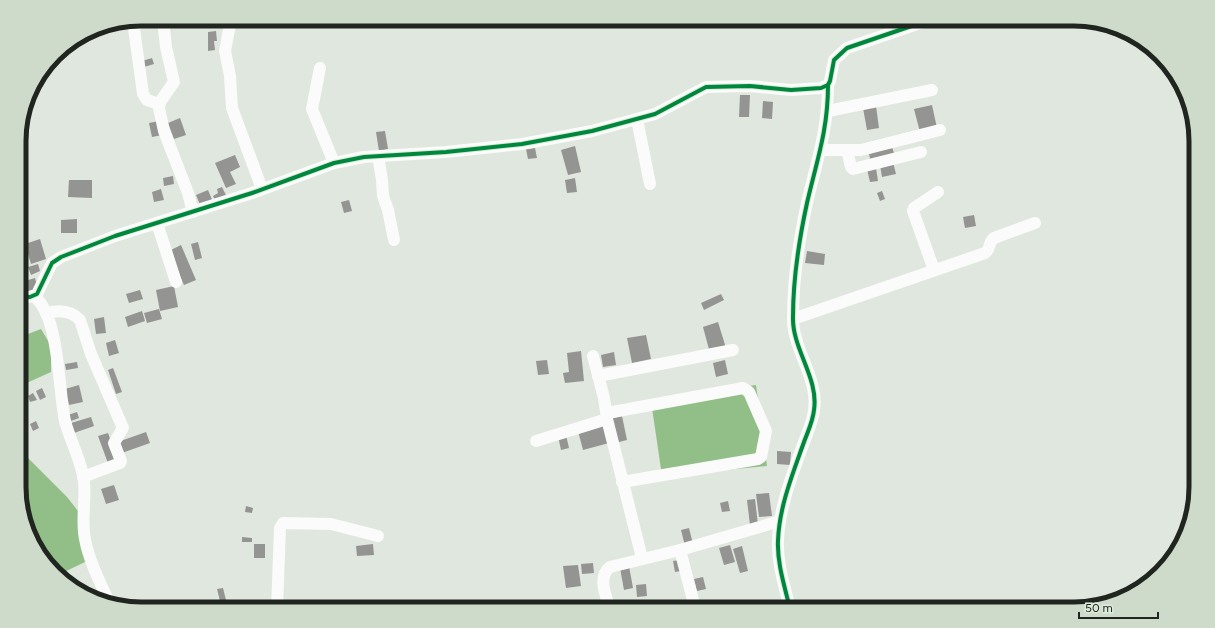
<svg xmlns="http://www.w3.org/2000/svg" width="1215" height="628" font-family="Figtree,sans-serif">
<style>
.water{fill:#92be87}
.building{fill:#949493}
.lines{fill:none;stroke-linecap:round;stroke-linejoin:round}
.minor{stroke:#fafbfa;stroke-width:12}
.cycleway-casing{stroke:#ddebda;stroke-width:6}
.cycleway{stroke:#00873e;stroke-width:4}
.rim{fill:none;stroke:#20251f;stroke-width:5}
</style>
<rect width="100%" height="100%" fill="#e0e7de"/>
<!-- water -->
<g class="water">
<polygon points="41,329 51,346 51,372 20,386 20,337"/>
<polygon points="756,385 767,466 662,476 651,401"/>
<polygon points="20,450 67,497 78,511 87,561 60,574 44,561 20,503"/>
</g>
<!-- building -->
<g class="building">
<polygon points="216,31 217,41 214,41 215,50 208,51 208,32"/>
<polygon points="152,58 154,64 144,67 142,61"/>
<polygon points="740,95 750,95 749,117 739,117"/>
<polygon points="763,101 773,102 772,119 762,118"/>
<polygon points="932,105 937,128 920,132 914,109"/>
<polygon points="876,106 879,128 867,130 863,108"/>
<polygon points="180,118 186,135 174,139 168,123"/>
<polygon points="159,121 162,135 152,137 149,123"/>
<polygon points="385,131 388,149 379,151 376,132"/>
<polygon points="575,146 581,172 568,175 561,150"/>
<polygon points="892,147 895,156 871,163 869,154"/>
<polygon points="535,148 537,158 528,159 526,149"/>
<polygon points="235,155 240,167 230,172 236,184 226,188 215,163"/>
<polygon points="893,162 896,174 882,177 880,165"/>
<polygon points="876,168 878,181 870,182 867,169"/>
<polygon points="173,176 174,184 164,186 163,178"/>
<polygon points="575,178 577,192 567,193 565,180"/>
<polygon points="69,180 92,180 92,198 68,197"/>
<polygon points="222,187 227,197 216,202 213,196 218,193 217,189"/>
<polygon points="161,189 164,200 154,202 152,192"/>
<polygon points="208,190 213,202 201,207 196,195"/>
<polygon points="882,191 885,199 880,201 877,193"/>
<polygon points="349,200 352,211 344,213 341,202"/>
<polygon points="974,215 976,226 965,228 963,217"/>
<polygon points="77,219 77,233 61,233 61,220"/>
<polygon points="40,239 46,259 31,264 25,244"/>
<polygon points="198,242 202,258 195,260 191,244"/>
<polygon points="181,245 196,280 184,285 169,251"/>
<polygon points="807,251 825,254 824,265 805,263"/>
<polygon points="38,264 40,271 31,275 28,267"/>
<polygon points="35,278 38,290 28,293 25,281"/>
<polygon points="174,286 178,307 160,311 156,290"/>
<polygon points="140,290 143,299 129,303 126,294"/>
<polygon points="721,294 724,300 704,310 701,303"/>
<polygon points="159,309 162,319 147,323 144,313"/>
<polygon points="142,311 145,321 128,327 125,317"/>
<polygon points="104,317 106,333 96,334 94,319"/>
<polygon points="718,322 726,348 710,353 703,327"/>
<polygon points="646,335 651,359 632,363 627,338"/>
<polygon points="115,340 119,353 109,356 106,343"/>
<polygon points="581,351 584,381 565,383 563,373 569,372 567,353"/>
<polygon points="614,352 616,365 603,367 601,355"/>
<polygon points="547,360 549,374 538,375 536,361"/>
<polygon points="725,360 728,374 716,377 713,363"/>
<polygon points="77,362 78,368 66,370 65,364"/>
<polygon points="113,368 122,392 116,394 108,370"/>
<polygon points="79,385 83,402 69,405 65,389"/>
<polygon points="42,388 46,397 40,400 36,391"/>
<polygon points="33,393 37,400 30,402 28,396"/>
<polygon points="77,412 79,418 71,421 68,415"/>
<polygon points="622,416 627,440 615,443 610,419"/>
<polygon points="91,417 94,426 74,433 71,423"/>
<polygon points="36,421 39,428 33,431 30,424"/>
<polygon points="604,424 609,443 583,450 578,431"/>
<polygon points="146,432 150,443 119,454 115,443"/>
<polygon points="108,433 119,463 109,466 98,436"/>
<polygon points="566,435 569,448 561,450 558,436"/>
<polygon points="777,451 791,452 790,465 777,464"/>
<polygon points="114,485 119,500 106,504 101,489"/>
<polygon points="769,493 772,516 759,517 756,494"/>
<polygon points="755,499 758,525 750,525 747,500"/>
<polygon points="728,501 730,511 722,512 720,503"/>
<polygon points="246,506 253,508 252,513 245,512"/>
<polygon points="689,528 693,544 685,546 681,530"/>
<polygon points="242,537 252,538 252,542 242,542"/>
<rect x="254" y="544" width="11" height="14"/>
<polygon points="373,544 374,555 357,556 356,546"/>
<polygon points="730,545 735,562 724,565 719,548"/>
<polygon points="742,546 748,571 740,573 733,549"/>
<polygon points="679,560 681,571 675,572 673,561"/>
<polygon points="593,563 594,573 582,574 581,564"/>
<polygon points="578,565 581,586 566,588 563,566"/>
<polygon points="629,566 633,588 624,590 620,568"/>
<polygon points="703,577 706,589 697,591 694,579"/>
<polygon points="646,584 647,596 637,597 636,585"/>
<polygon points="223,588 226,600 220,601 217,589"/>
<polygon points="604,603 606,609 589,609"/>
<polygon points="402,606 403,609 393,609 393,608"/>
</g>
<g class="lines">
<!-- minor -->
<g class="minor">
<polyline points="163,19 166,47 174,82 160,102 159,108 164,131 188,193 193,212"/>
<polyline points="231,19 225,51 230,76 232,108 262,189"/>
<polyline points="133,21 143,94 147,100 159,104"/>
<polyline points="320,68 312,109 334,163"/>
<polyline points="828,111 932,90"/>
<polyline points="637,119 650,184"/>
<polyline points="821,150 861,150 940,130"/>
<polyline points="847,150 851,167 853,169 921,152"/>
<polyline points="378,156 382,180 383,196 388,210 394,240"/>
<polyline points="157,223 176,282"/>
<polyline points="934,270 913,211 914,208 938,192"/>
<path d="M34 296C60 317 58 389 65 421 70 441 82 461 84 482 86 501 81 520 85 539 89 561 100 582 109 602"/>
<polyline points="20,297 30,297 37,294 52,263 61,257 115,236 252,193 334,163 364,157 446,152 522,144 592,131 655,114 706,87 750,86 791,90 821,88 828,85 830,81 834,60 847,48 932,19"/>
<path d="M46 313C58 310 71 310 80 320L91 354 123 428 114 443 121 461 120 463 83 477"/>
<path d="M793 319 985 253C991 249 988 242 994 238L1035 223"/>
<polyline points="593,356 604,398 607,419 642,558"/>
<polyline points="598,376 733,350"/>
<polyline points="607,413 743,388 749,392 766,431 761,457 758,459 622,482"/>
<polyline points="536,441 607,419"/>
<polyline points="680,550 693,600"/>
<polyline points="277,609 280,528 283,523 331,524 378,536"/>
<path d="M610 609C606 596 597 577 610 567L680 550 780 521"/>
<path d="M790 609C785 587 777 564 778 541 779 507 793 473 804 442 808 431 813 421 814 410 819 378 792 349 793 317 793 279 799 240 807 203 817 160 828 130 828 85"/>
</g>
<defs>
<g id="cycleway">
<polyline points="20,297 30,297 37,294 52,263 61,257 115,236 252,193 334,163 364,157 446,152 522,144 592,131 655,114 706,87 750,86 791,90 821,88 828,85 830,81 834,60 847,48 932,19"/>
<path d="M790 609C785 587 777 564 778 541 779 507 793 473 804 442 808 431 813 421 814 410 819 378 792 349 793 317 793 279 799 240 807 203 817 160 828 130 828 85"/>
</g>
</defs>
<!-- cycleway casing -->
<use href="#cycleway" class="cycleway-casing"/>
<!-- cycleway -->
<use href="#cycleway" class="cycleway"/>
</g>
<!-- crop -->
<path d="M0 0H1215V628H0ZM141 26H1074A115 115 0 0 1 1189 141V487A115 115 0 0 1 1074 602H141A115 115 0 0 1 26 487V141A115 115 0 0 1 141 26Z" fill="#cedbcb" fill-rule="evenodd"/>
<path class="rim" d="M141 26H1074A115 115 0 0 1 1189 141V487A115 115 0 0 1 1074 602H141A115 115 0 0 1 26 487V141A115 115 0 0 1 141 26Z"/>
<!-- scale -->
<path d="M1079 612v6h79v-6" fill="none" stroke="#20251f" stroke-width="2"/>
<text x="1085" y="612" font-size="12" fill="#20251f" stroke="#ddebda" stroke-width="3" paint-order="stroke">50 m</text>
</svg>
